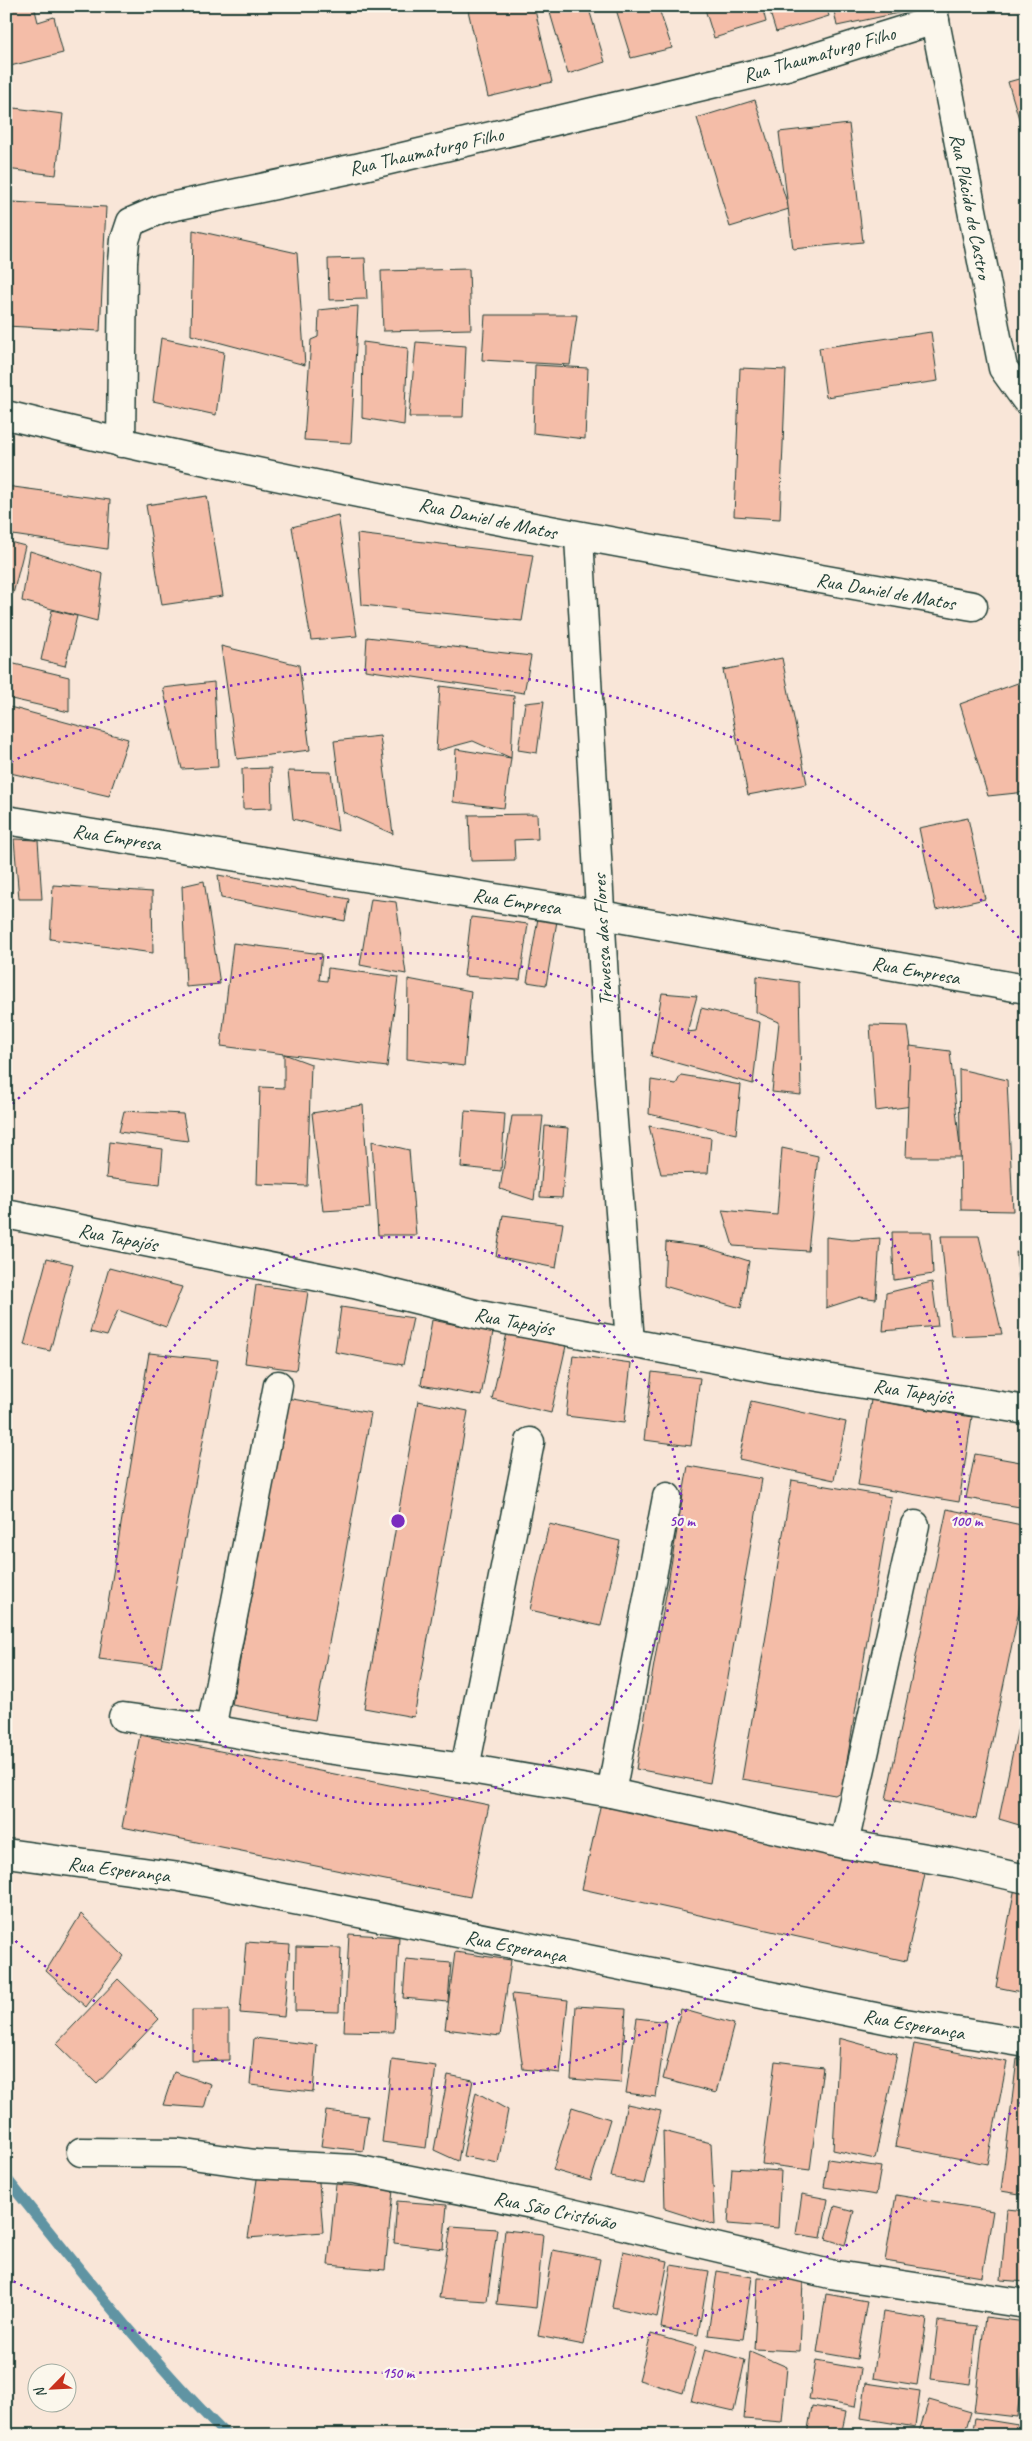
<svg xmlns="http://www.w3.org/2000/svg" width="1032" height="2441" font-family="Caveat,sans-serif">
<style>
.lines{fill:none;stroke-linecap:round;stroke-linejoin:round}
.stream{stroke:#6094a3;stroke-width:11}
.building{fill:#f4bda8;stroke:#1f3d34}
.minor-casing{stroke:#1f3d34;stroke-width:31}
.minor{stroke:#fbf7ec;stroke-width:28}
.ring{fill:none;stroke:#7b2cbf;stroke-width:2.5;stroke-dasharray:2.5 5}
.labels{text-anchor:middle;stroke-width:4.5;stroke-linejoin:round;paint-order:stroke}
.street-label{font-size:20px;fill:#1f3d34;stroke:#fbf7ec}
.centre{fill:#7b2cbf;stroke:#fbf7ec;stroke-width:2.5}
.ring-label{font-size:15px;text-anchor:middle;font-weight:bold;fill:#7b2cbf;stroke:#fbf7ec;stroke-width:4.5;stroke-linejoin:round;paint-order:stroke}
</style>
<rect width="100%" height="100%" fill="#f9e6d8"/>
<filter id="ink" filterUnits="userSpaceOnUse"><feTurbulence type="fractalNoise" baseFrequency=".02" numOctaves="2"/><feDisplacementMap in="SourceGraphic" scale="10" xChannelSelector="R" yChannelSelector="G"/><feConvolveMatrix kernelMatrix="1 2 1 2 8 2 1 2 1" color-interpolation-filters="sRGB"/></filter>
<g filter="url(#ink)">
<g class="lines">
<!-- stream -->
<path class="stream" d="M6 2178C77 2266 146 2355 226 2435"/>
</g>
<!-- building -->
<g class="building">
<polygon points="6,6 34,6 38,22 54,17 63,53 6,67"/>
<polygon points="467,6 534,6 552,82 488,97"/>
<polygon points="548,6 588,6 605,62 568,74"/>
<polygon points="615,6 658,6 672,48 631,58"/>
<polygon points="704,6 762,6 766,22 714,38"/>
<polygon points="768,6 826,6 829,16 776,32"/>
<polygon points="833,6 902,6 903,12 837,26"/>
<polygon points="1026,77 1026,132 1023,132 1008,82"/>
<polygon points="755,100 789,209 730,227 697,118"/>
<polygon points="6,107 63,114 56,175 6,169"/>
<polygon points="849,124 863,242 793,249 779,132"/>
<polygon points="12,202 106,207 100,331 6,326"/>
<polygon points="193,230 297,253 305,365 191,335"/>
<polygon points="365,258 367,299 329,300 328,259"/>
<polygon points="469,269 471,329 383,331 381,271"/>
<polygon points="358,306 351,443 304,440 311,340 318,337 319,310"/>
<polygon points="485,315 577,315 570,365 482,360"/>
<polygon points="931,332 938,381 826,397 819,348"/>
<polygon points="161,338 224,352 216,415 153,401"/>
<polygon points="363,342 408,348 404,425 362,418"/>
<polygon points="416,342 466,346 463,417 409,417"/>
<polygon points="535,365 588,368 585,439 533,433"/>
<polygon points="740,368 786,370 780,519 734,516"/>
<polygon points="6,486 110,500 107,549 6,534"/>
<polygon points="207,496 223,596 162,605 146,505"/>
<polygon points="338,515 357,636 311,640 292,527"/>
<polygon points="357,534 533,555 522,621 362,605"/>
<polygon points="6,541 25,546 13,594 6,593"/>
<polygon points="30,551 103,574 97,621 22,601"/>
<polygon points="52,610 77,616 65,666 41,660"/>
<polygon points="367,637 531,656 524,693 365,670"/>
<polygon points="221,646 299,665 310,750 237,759"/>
<polygon points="782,658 807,784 748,795 723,670"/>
<polygon points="6,662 69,677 69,712 7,698"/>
<polygon points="1026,680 1026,792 988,796 960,704"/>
<polygon points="214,682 218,767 182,769 163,688"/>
<polygon points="440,686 514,696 511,758 473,741 436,751"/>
<polygon points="544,701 537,753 518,750 525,703"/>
<polygon points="6,706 128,739 109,796 6,772"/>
<polygon points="380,736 393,834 343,812 334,741"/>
<polygon points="456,749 511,758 504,808 453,802"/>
<polygon points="271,768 272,808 243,809 242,769"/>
<polygon points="288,771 331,772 338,831 293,819"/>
<polygon points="537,814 538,839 514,840 515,860 471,861 469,815"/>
<polygon points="968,818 985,899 936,910 919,828"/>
<polygon points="14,839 38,840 42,899 19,899"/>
<polygon points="218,875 349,899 345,921 221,898"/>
<polygon points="204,881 220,984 186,987 182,886"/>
<polygon points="53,885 152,892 153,953 50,939"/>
<polygon points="371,899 396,902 406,974 360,965"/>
<polygon points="471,917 528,924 520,980 464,976"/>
<polygon points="538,918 557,921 546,985 527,982"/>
<polygon points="233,943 322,954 319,980 327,981 328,968 398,977 387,1067 221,1046"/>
<polygon points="757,976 799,982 801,1095 772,1092 779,1022 756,1012"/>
<polygon points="408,979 471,991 464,1066 407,1059"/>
<polygon points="662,993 697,996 687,1032 696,1031 701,1008 760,1022 753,1084 651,1056"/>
<polygon points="870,1025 908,1026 919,1105 876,1111"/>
<polygon points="910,1046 950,1051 961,1157 906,1157"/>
<polygon points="284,1054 311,1064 307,1186 257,1184 260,1087 284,1088"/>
<polygon points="959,1069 1007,1080 1013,1211 961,1210"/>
<polygon points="681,1075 741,1085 736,1134 649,1114 651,1080 676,1084"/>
<polygon points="363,1105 370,1208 323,1211 312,1113"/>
<polygon points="124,1111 183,1114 188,1141 119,1132"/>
<polygon points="465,1111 505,1114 501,1171 461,1167"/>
<polygon points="512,1116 543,1116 534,1200 500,1189"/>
<polygon points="545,1126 568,1128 562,1198 540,1197"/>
<polygon points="649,1126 711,1138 708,1173 661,1174"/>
<polygon points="372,1141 409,1150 416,1235 378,1235"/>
<polygon points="109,1142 163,1149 160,1185 106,1178"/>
<polygon points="782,1148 818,1156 808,1251 733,1246 722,1210 777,1215"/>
<polygon points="503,1215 563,1223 556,1268 496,1256"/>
<polygon points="892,1232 931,1232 933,1274 894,1280"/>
<polygon points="941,1236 979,1236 1002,1334 951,1336"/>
<polygon points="826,1237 852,1240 880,1238 876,1299 860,1297 826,1308"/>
<polygon points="666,1242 705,1247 749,1261 741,1308 664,1286"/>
<polygon points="1016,1252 1026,1253 1026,1361"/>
<polygon points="47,1258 73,1264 50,1351 24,1345"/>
<polygon points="109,1268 182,1287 166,1327 118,1310 107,1336 90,1332"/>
<polygon points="932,1282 938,1326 883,1331 886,1293"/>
<polygon points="256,1285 308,1292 296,1370 245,1363"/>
<polygon points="341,1307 413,1318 403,1365 335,1352"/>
<polygon points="432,1320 493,1332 481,1396 421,1385"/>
<polygon points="507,1333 566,1346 551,1413 492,1399"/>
<polygon points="149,1353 218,1360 161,1667 99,1659"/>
<polygon points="573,1355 631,1363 624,1423 566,1416"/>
<polygon points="652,1372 700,1378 691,1446 644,1440"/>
<polygon points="287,1398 371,1413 315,1720 232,1705"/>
<polygon points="871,1400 972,1417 959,1502 858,1485"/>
<polygon points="418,1401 468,1411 414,1717 364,1708"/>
<polygon points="751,1401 846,1422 834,1480 739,1459"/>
<polygon points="975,1454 1026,1463 1026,1508 966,1498"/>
<polygon points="688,1466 762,1479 710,1783 636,1769"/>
<polygon points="792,1480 891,1497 842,1791 835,1795 742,1779"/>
<polygon points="947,1509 1026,1526 1026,1576 976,1819 886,1799"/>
<polygon points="549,1524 620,1541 601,1626 530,1610"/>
<polygon points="1026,1688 1026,1827 999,1819"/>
<polygon points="140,1735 489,1805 470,1897 122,1827"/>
<polygon points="602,1798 926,1869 906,1961 582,1889"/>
<polygon points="1016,1882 1026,1883 1026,1993 996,1987"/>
<polygon points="81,1914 124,1956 86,2007 46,1971"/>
<polygon points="349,1934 399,1937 394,2032 344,2031"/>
<polygon points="246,1942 290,1945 284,2017 240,2013"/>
<polygon points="296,1947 341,1948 339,2012 295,2011"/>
<polygon points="455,1952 511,1960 500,2036 445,2029"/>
<polygon points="406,1959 451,1963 448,2002 403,1998"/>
<polygon points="118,1979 159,2019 97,2084 56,2044"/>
<polygon points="512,1994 568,2000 560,2073 523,2069"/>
<polygon points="576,2006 626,2009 621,2083 571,2079"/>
<polygon points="681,2009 734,2024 716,2093 663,2079"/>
<polygon points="192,2010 229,2010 229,2060 192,2061"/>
<polygon points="637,2018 667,2022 656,2097 626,2093"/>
<polygon points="254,2038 317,2045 313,2092 250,2085"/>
<polygon points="839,2038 897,2054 875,2159 833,2150"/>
<polygon points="914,2044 1007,2062 987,2164 895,2146"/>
<polygon points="1017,2059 1026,2060 1026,2195 1001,2191"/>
<polygon points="392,2060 436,2066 426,2148 382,2142"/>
<polygon points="775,2061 823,2067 810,2170 762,2164"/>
<polygon points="174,2072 211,2084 204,2108 163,2105"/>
<polygon points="448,2075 473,2080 458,2161 434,2150"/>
<polygon points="476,2092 508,2110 498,2163 463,2156"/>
<polygon points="627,2104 661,2111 644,2184 611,2177"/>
<polygon points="572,2107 610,2119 591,2181 553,2170"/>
<polygon points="326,2111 368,2116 363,2151 321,2146"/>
<polygon points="663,2131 711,2143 715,2225 665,2209"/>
<polygon points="828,2159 881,2167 876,2195 824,2187"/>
<polygon points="732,2168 781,2171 778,2228 728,2224"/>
<polygon points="258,2173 319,2182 323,2232 248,2238"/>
<polygon points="336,2184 393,2190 385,2270 328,2265"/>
<polygon points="802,2194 828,2199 821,2238 796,2234"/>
<polygon points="896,2195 993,2211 982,2277 885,2261"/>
<polygon points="397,2201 447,2205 443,2249 394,2243"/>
<polygon points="835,2206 854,2211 845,2245 826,2239"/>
<polygon points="1007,2209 1026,2211 1026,2282 1001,2280"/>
<polygon points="451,2226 497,2229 487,2301 439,2298"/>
<polygon points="505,2230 543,2234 536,2308 497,2304"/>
<polygon points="553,2250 600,2259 584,2345 538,2336"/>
<polygon points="623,2251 668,2261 657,2317 612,2307"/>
<polygon points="671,2265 709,2271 698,2335 661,2328"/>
<polygon points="717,2271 752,2277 743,2339 708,2335"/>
<polygon points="758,2278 803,2280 800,2351 754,2349"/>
<polygon points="826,2294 867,2301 857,2359 817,2352"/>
<polygon points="883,2312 927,2319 917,2385 873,2378"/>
<polygon points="985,2317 1026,2322 1026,2344 1017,2417 974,2412"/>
<polygon points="938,2321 977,2326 970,2384 931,2379"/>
<polygon points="651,2334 696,2347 683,2393 639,2380"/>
<polygon points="705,2349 745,2360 734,2411 691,2401"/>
<polygon points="750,2351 787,2367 782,2422 744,2419"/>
<polygon points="816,2361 861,2369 855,2407 809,2399"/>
<polygon points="866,2383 920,2391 915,2427 861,2418"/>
<polygon points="929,2400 971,2412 964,2435 918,2435"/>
<polygon points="812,2406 846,2412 841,2435 807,2435"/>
<polygon points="975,2418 1018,2425 1016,2435 972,2435"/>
</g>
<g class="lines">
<defs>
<g id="minor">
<polyline points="932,6 1003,368 1026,400"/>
<path d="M6 415C325 493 650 549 973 606"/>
<polyline points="121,443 123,262 125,240 131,222 161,209 356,168 787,66 935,20"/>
<polyline points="579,537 609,1069 630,1342"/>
<polyline points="6,820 601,915 1026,989"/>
<polyline points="6,1214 354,1284 480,1315 775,1370 1026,1410"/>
<polyline points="123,1717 211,1729 326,1749 465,1768 611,1793 844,1844 956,1863 1026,1879"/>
<polyline points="211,1729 278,1385"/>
<polyline points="465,1768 530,1442"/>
<polyline points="611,1793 667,1497"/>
<polyline points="844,1844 915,1525"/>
<polyline points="6,1853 180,1877 905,2023 1026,2043"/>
<polyline points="81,2152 179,2153 255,2164 355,2169 537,2205 830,2274 1026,2304"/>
</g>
</defs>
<!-- minor casing -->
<use href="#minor" class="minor-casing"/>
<!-- minor -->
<use href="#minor" class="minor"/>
</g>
</g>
<!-- distance rings -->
<g class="ring">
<circle cx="398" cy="1521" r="284"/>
<path d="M7 1109A568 568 0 1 1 7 1933"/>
<path d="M1021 2102A852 852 0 0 1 11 2280M11 762A852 852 0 0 1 1021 940"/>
</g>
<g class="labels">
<!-- street labels -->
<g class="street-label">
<text transform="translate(819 54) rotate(-16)" y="7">Rua Thaumaturgo Filho</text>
<text transform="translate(426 151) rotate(-13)" y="7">Rua Thaumaturgo Filho</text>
<text transform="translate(971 206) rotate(79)" y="7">Rua Plácido de Castro</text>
<text transform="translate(488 518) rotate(12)" y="7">Rua Daniel de Matos</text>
<text transform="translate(886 591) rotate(10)" y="7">Rua Daniel de Matos</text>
<text transform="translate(117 837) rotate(9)" y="7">Rua Empresa</text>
<text transform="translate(517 901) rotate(9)" y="7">Rua Empresa</text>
<text transform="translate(602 940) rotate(-93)" y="7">Travessa das Flores</text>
<text transform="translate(916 970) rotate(10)" y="7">Rua Empresa</text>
<text transform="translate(118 1237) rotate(11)" y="7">Rua Tapajós</text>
<text transform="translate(514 1321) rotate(11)" y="7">Rua Tapajós</text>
<text transform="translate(913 1391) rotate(9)" y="7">Rua Tapajós</text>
<text transform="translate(119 1869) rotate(7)" y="7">Rua Esperança</text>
<text transform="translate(516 1946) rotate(11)" y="7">Rua Esperança</text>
<text transform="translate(914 2024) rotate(10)" y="7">Rua Esperança</text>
<text transform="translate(555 2210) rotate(12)" y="7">Rua São Cristóvão</text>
</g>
</g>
<circle cx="398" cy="1521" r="8" class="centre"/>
<g class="ring-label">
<text x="682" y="1526">50 m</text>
<text x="966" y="1526">100 m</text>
<text x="398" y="2378">150 m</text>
</g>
<!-- margin -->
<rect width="1032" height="2441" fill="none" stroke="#fbf7ec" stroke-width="25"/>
<rect x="12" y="12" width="1007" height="2416" fill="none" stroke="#1f3d34" stroke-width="2" filter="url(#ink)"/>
<!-- north arrow -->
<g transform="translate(52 2388) rotate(246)"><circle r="24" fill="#fbf7ec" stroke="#a3ada2"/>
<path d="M0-4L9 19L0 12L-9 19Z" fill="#c8321e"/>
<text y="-8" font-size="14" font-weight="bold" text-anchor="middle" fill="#1f3d34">N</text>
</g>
</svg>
